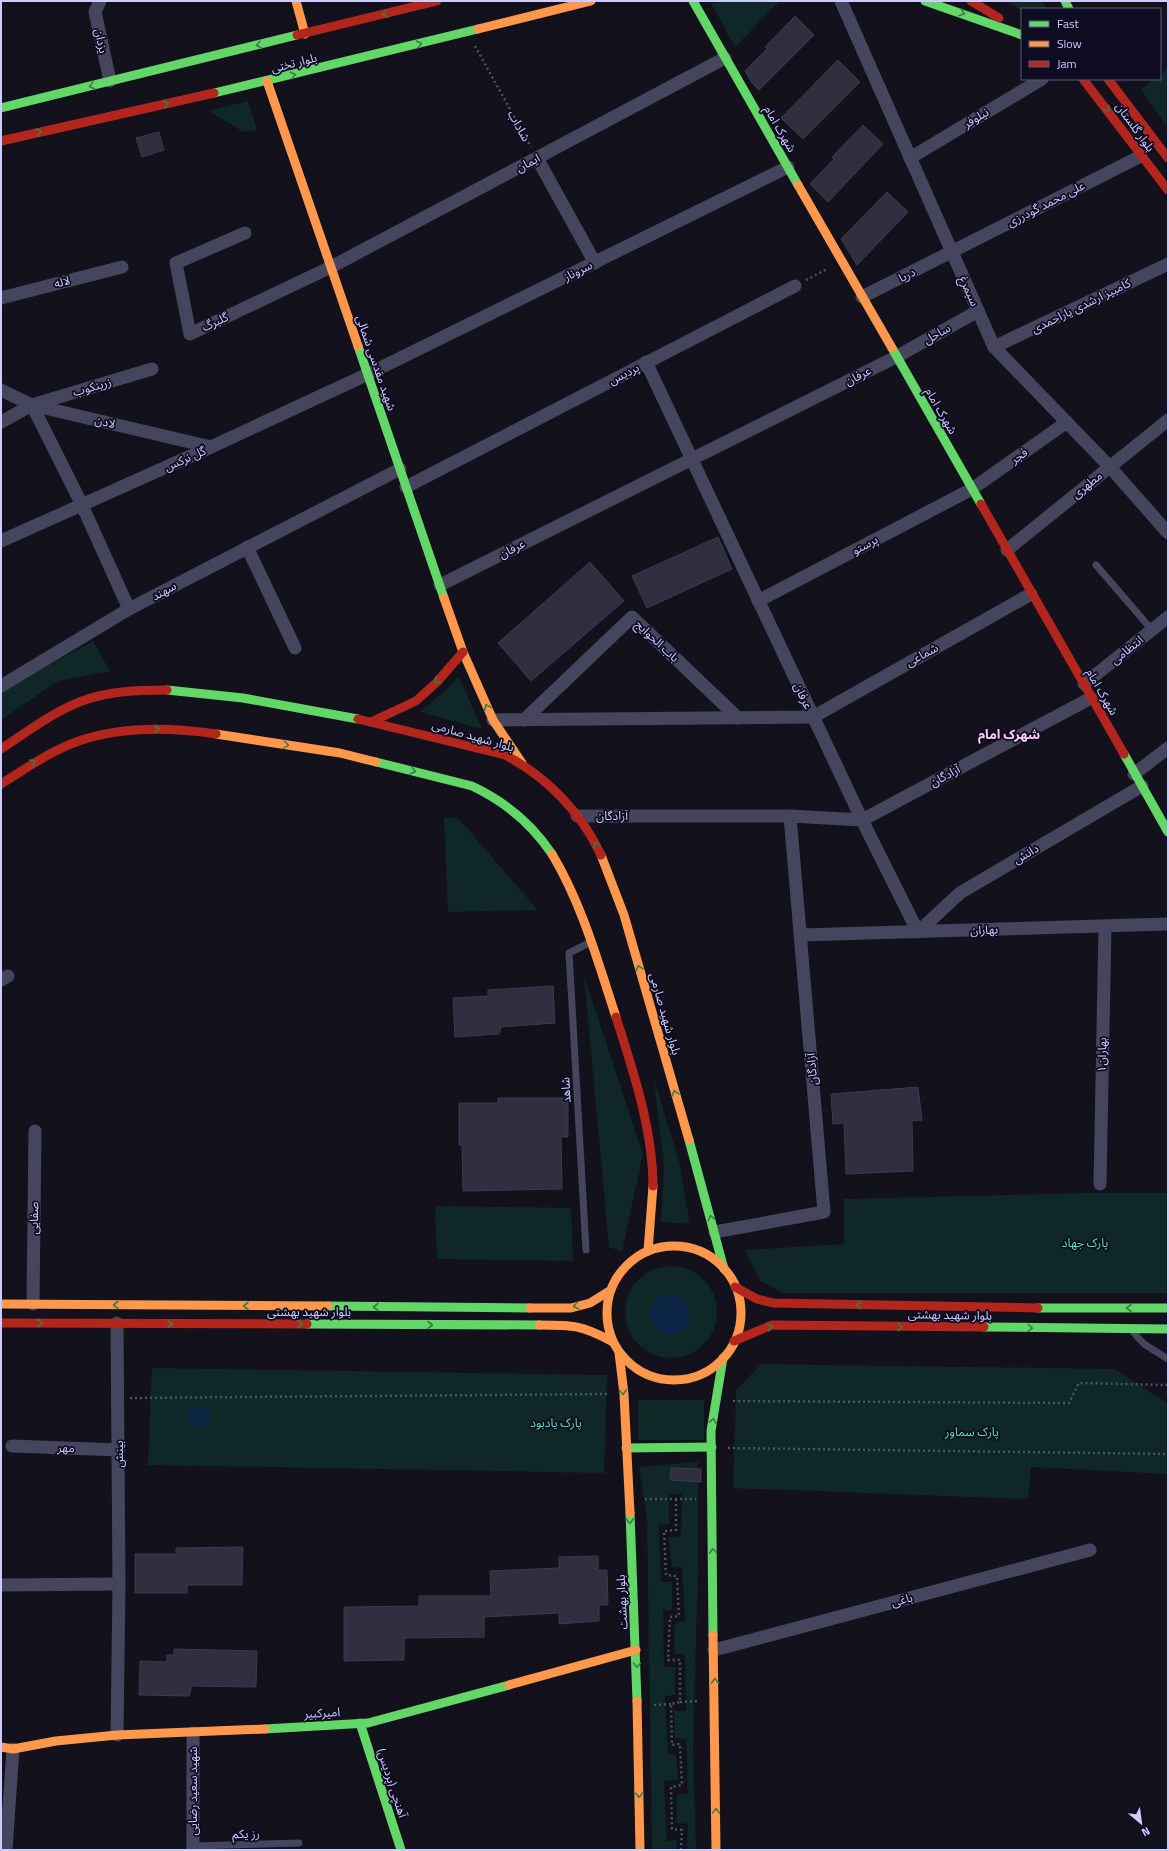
<svg xmlns="http://www.w3.org/2000/svg" width="1169" height="1851" font-family="'Titillium Web','Noto Sans Arabic',sans-serif">
<style>
.green{fill:#0f2726}
.water{fill:#0b2443}
.building{fill:#302e3f;stroke:#3c3a51}
.lines{fill:none;stroke-linecap:round;stroke-linejoin:round}
.path{stroke:#465863;stroke-width:2.5;stroke-dasharray:2 3;stroke-linecap:butt}
.lane{stroke:#45465d;stroke-width:7}
.street{stroke:#45465d;stroke-width:13}
.fast{stroke:#63d668;stroke-width:9}
.slow{stroke:#ff974d;stroke-width:9}
.jam{stroke:#b3261e;stroke-width:9}
.oneway{stroke:#3d7b48}
.labels{text-anchor:middle;stroke-width:3.5;stroke-linejoin:round;paint-order:stroke}
.street-label{font-size:12px;fill:#cdccff;stroke:#0e0c21}
.park-label{font-size:12px;fill:#52e5b4;stroke:#0e0c21}
.neighbourhood-label{font-size:13px;font-weight:bold;fill:#ffcef1;stroke:#0e0c21}
</style>
<rect width="100%" height="100%" fill="#12111c"/>
<!-- green -->
<g class="green">
<polygon points="731,1 780,1 735,47 711,3"/>
<polygon points="1007,1 1042,1 1047,9 1022,9 1022,11"/>
<polygon points="1168,68 1168,128 1141,90 1154,79 1160,79 1160,75"/>
<polygon points="248,101 257,130 243,132 209,111"/>
<polygon points="93,641 110,671 58,681 1,720 1,691"/>
<polygon points="459,676 482,729 420,712 448,688"/>
<polygon points="444,817 459,819 538,910 448,912"/>
<polygon points="584,976 643,1154 622,1252 609,1247"/>
<polygon points="653,1075 679,1162 690,1224 661,1222 664,1166"/>
<polygon points="1084,1193 1168,1193 1168,1293 783,1293 760,1281 745,1250 844,1244 844,1199"/>
<polygon points="435,1206 571,1208 573,1261 437,1259"/>
<circle cx="671" cy="1312" r="46"/>
<polygon points="761,1364 1114,1369 1168,1403 1168,1474 1031,1467 1028,1499 733,1488 736,1390"/>
<polygon points="152,1368 607,1375 604,1473 148,1465"/>
<rect x="638" y="1400" width="66" height="40"/>
<polygon points="698,1462 698,1569 693,1749 696,1850 687,1850 688,1824 677,1823 676,1795 688,1793 686,1739 675,1738 674,1711 686,1711 685,1654 674,1654 675,1623 685,1621 682,1567 672,1568 668,1537 681,1536 682,1494 669,1495 669,1524 659,1525 661,1582 672,1582 672,1610 663,1610 664,1667 675,1667 675,1695 665,1696 668,1754 676,1754 678,1780 664,1781 667,1841 677,1840 676,1850 652,1850 647,1519 639,1467"/>
</g>
<!-- water -->
<g class="water">
<circle cx="670" cy="1314" r="20"/>
<polygon points="209,1408 210,1426 190,1428 189,1409"/>
</g>
<!-- building -->
<g class="building">
<polygon points="795,16 814,35 759,90 752,83 745,71 767,49 765,47"/>
<polygon points="838,60 860,82 803,139 781,118"/>
<polygon points="863,125 883,144 828,202 810,184 834,159 832,157"/>
<polygon points="159,132 164,150 142,157 136,138"/>
<polygon points="887,192 908,212 857,265 841,239"/>
<polygon points="718,537 732,569 647,608 632,576"/>
<polygon points="590,562 624,601 531,681 498,643"/>
<polygon points="553,986 555,1023 501,1027 499,1034 455,1037 453,998 488,996 488,990"/>
<polygon points="918,1087 922,1120 912,1121 913,1171 846,1174 844,1123 833,1124 831,1094"/>
<polygon points="498,1098 568,1098 568,1137 561,1137 562,1189 463,1191 462,1145 459,1145 459,1103 498,1103"/>
<polygon points="671,1468 701,1469 701,1482 670,1480"/>
<polygon points="243,1547 242,1585 187,1585 187,1593 135,1593 135,1554 176,1554 176,1548"/>
<polygon points="598,1556 598,1570 607,1570 608,1605 599,1605 599,1621 559,1624 559,1613 484,1617 484,1637 404,1638 404,1660 344,1661 344,1607 419,1606 419,1596 491,1596 490,1571 559,1568 559,1557"/>
<polygon points="174,1649 257,1651 256,1687 192,1686 189,1696 139,1695 140,1661 167,1662 167,1655 174,1655"/>
</g>
<g class="lines">
<!-- path -->
<g class="path">
<polyline points="475,46 531,147"/>
<polyline points="806,280 827,269"/>
<polyline points="130,1398 607,1394"/>
<polyline points="733,1401 1069,1403 1079,1383 1168,1385"/>
<polyline points="728,1448 1168,1454"/>
<polyline points="645,1499 696,1499"/>
<polyline points="676,1499 676,1530 664,1531 666,1575 677,1576 679,1616 670,1617 668,1660 680,1660 680,1702 671,1704 672,1745 680,1744 682,1785 671,1787 672,1829 682,1830 681,1850"/>
<polyline points="680,1702 698,1701"/>
<polyline points="654,1705 671,1704"/>
</g>
<!-- lane -->
<g class="lane">
<polyline points="1096,565 1152,630"/>
<polyline points="586,1250 569,953 591,942"/>
<polyline points="1134,1333 1144,1344 1168,1359"/>
<polyline points="193,1846 299,1843"/>
</g>
<!-- street -->
<g class="street">
<polyline points="100,1 95,12 110,81"/>
<polyline points="841,1 994,347 1110,467 1168,533"/>
<polyline points="537,158 595,263"/>
<polyline points="910,158 1042,79"/>
<polyline points="245,233 176,263 190,334 331,267 725,58"/>
<polyline points="862,297 1141,156"/>
<polyline points="1,298 122,267"/>
<polyline points="994,347 1168,264"/>
<polyline points="646,362 862,820 918,932 960,893 1142,786"/>
<polyline points="1,390 32,405 211,447"/>
<polyline points="32,405 82,505 129,609 400,469"/>
<polyline points="1,422 32,405 152,369"/>
<polyline points="406,487 795,286"/>
<polyline points="1,541 211,447 368,374 788,167"/>
<polyline points="247,547 295,648"/>
<polyline points="1007,550 1168,420"/>
<polyline points="440,585 896,357 978,311"/>
<polyline points="758,601 972,489 1067,422"/>
<polyline points="1084,684 1168,617"/>
<polyline points="1,686 129,609"/>
<polyline points="493,720 813,717 1031,594"/>
<polyline points="524,720 632,617 738,718"/>
<polyline points="1134,774 1168,748"/>
<polyline points="577,816 790,816 862,820 1091,698"/>
<polyline points="801,935 1168,924"/>
<polyline points="1,980 8,976"/>
<polyline points="1100,1184 1105,926"/>
<polyline points="715,1232 824,1212 790,816"/>
<polyline points="33,1304 35,1131"/>
<polyline points="12,1446 119,1450"/>
<polyline points="1,1585 119,1584"/>
<polyline points="714,1650 1090,1550"/>
<polyline points="193,1733 193,1850"/>
<polyline points="117,1735 119,1584 117,1323"/>
<polyline points="6,1850 13,1749"/>
</g>
<!-- fast -->
<g class="fast">
<polyline points="693,1 798,185"/>
<polyline points="925,1 1022,35"/>
<polyline points="1065,1 1069,9"/>
<polyline points="214,93 478,29"/>
<polyline points="1,108 297,35"/>
<polyline points="358,346 444,598"/>
<polyline points="892,348 981,504"/>
<polyline points="167,690 243,698 358,719"/>
<polyline points="1124,754 1168,832"/>
<path d="M376 762 472 786C506 802 531 823 552 854"/>
<polyline points="689,1140 724,1269"/>
<polyline points="328,1306 530,1308"/>
<polyline points="1038,1308 1168,1308"/>
<polyline points="307,1324 539,1325"/>
<polyline points="984,1327 1168,1329"/>
<polyline points="626,1448 712,1447"/>
<polyline points="630,1513 637,1701"/>
<polyline points="713,1635 711,1431 723,1358"/>
<polyline points="360,1723 401,1850"/>
<polyline points="265,1729 368,1723 509,1685"/>
</g>
<!-- slow -->
<g class="slow">
<polyline points="296,1 305,34"/>
<polyline points="478,29 591,1"/>
<polyline points="267,81 358,346"/>
<polyline points="798,185 892,348"/>
<polyline points="444,598 463,652 493,720 522,763"/>
<polyline points="216,734 340,753 376,762"/>
<path d="M552 854C582 904 598 962 616 1017"/>
<polyline points="601,855 624,915 689,1140"/>
<circle cx="674" cy="1313" r="67"/>
<polyline points="648,1251 653,1186"/>
<polyline points="1,1304 328,1306"/>
<polyline points="530,1308 571,1308 590,1303 611,1290"/>
<path d="M539 1325C573 1325 582 1325 613 1342"/>
<polyline points="619,1353 624,1394 630,1513"/>
<polyline points="713,1635 716,1850"/>
<polyline points="509,1685 636,1650"/>
<polyline points="637,1701 640,1850"/>
<polyline points="1,1747 13,1749 56,1741 117,1735 265,1729"/>
</g>
<!-- jam -->
<g class="jam">
<polyline points="971,1 999,18"/>
<polyline points="297,35 437,1"/>
<polyline points="1083,79 1168,190"/>
<polyline points="1108,79 1168,158"/>
<polyline points="1,141 214,93"/>
<polyline points="981,504 1124,754"/>
<path d="M358 719 505 755C547 777 581 812 601 855"/>
<polyline points="371,722 416,701 437,682 463,652"/>
<path d="M1 749C27 732 53 712 82 701 109 691 138 690 167 690"/>
<path d="M1 784C25 769 49 752 76 742 121 726 169 727 216 734"/>
<path d="M616 1017C633 1071 653 1129 653 1186"/>
<polyline points="735,1287 757,1299 773,1303 1038,1308"/>
<polyline points="1,1323 307,1324"/>
<polyline points="734,1341 772,1325 984,1327"/>
</g>
</g>
<!-- one-way arrows -->
<defs><path id="oneway-chevron" d="M-2-3.5L2.5 0L-2 3.5" fill="none" stroke-width="1.6" stroke-linecap="round" stroke-linejoin="round"/></defs>
<g class="oneway">
<use href="#oneway-chevron" transform="translate(962 13) rotate(19)"/>
<use href="#oneway-chevron" transform="translate(385 14) rotate(166)"/>
<use href="#oneway-chevron" transform="translate(419 44) rotate(-14)"/>
<use href="#oneway-chevron" transform="translate(259 45) rotate(166)"/>
<use href="#oneway-chevron" transform="translate(293 75) rotate(-14)"/>
<use href="#oneway-chevron" transform="translate(92 86) rotate(165)"/>
<use href="#oneway-chevron" transform="translate(166 104) rotate(-13)"/>
<use href="#oneway-chevron" transform="translate(1107 109) rotate(54)"/>
<use href="#oneway-chevron" transform="translate(39 132) rotate(-13)"/>
<use href="#oneway-chevron" transform="translate(437 681) rotate(134)"/>
<use href="#oneway-chevron" transform="translate(487 707) rotate(-114)"/>
<use href="#oneway-chevron" transform="translate(157 729)"/>
<use href="#oneway-chevron" transform="translate(286 745) rotate(9)"/>
<use href="#oneway-chevron" transform="translate(33 762) rotate(-31)"/>
<use href="#oneway-chevron" transform="translate(413 771) rotate(14)"/>
<use href="#oneway-chevron" transform="translate(596 845) rotate(-119)"/>
<use href="#oneway-chevron" transform="translate(639 968) rotate(-106)"/>
<use href="#oneway-chevron" transform="translate(675 1093) rotate(-106)"/>
<use href="#oneway-chevron" transform="translate(711 1218) rotate(-104)"/>
<use href="#oneway-chevron" transform="translate(116 1305) rotate(-180)"/>
<use href="#oneway-chevron" transform="translate(859 1305) rotate(-179)"/>
<use href="#oneway-chevron" transform="translate(246 1306) rotate(-180)"/>
<use href="#oneway-chevron" transform="translate(576 1306) rotate(167)"/>
<use href="#oneway-chevron" transform="translate(376 1307) rotate(-180)"/>
<use href="#oneway-chevron" transform="translate(1129 1308) rotate(180)"/>
<use href="#oneway-chevron" transform="translate(40 1323)"/>
<use href="#oneway-chevron" transform="translate(170 1324)"/>
<use href="#oneway-chevron" transform="translate(300 1324)"/>
<use href="#oneway-chevron" transform="translate(430 1325)"/>
<use href="#oneway-chevron" transform="translate(770 1327) rotate(-12)"/>
<use href="#oneway-chevron" transform="translate(900 1327) rotate(1)"/>
<use href="#oneway-chevron" transform="translate(1030 1328) rotate(1)"/>
<use href="#oneway-chevron" transform="translate(623 1392) rotate(87)"/>
<use href="#oneway-chevron" transform="translate(713 1421) rotate(-81)"/>
<use href="#oneway-chevron" transform="translate(630 1521) rotate(87)"/>
<use href="#oneway-chevron" transform="translate(713 1551) rotate(-91)"/>
<use href="#oneway-chevron" transform="translate(637 1665) rotate(89)"/>
<use href="#oneway-chevron" transform="translate(715 1681) rotate(-91)"/>
<use href="#oneway-chevron" transform="translate(639 1795) rotate(89)"/>
<use href="#oneway-chevron" transform="translate(716 1811) rotate(-90)"/>
</g>
<g class="labels">
<!-- street labels -->
<g class="street-label">
<text transform="translate(101 41) rotate(78)" y="4">یزدان</text>
<text transform="translate(294 63) rotate(-14)" y="4">بلوار تختی</text>
<text transform="translate(976 118) rotate(-31)" y="4">نیلوفر</text>
<text transform="translate(519 126) rotate(61)" y="4">شاداب</text>
<text transform="translate(1135 127) rotate(54)" y="4">بلوار گلستان</text>
<text transform="translate(780 129) rotate(60)" y="4">شهرک امام</text>
<text transform="translate(528 163) rotate(-28)" y="4">ایمان</text>
<text transform="translate(1046 204) rotate(-27)" y="4">علی محمد گودرزی</text>
<text transform="translate(578 271) rotate(-26)" y="4">سروناز</text>
<text transform="translate(907 275) rotate(-27)" y="4">دریا</text>
<text transform="translate(62 282) rotate(-14)" y="4">لاله</text>
<text transform="translate(969 291) rotate(66)" y="4">سیمرغ</text>
<text transform="translate(1081 306) rotate(-26)" y="4">کامبیز ارشدی یاراحمدی</text>
<text transform="translate(215 322) rotate(-25)" y="4">گلبرگ</text>
<text transform="translate(937 334) rotate(-29)" y="4">ساحل</text>
<text transform="translate(376 363) rotate(71)" y="4">شهید مقدسی شمالی</text>
<text transform="translate(624 374) rotate(-27)" y="4">پردیس</text>
<text transform="translate(858 376) rotate(-27)" y="4">عرفان</text>
<text transform="translate(92 387) rotate(-16)" y="4">زرینکوب</text>
<text transform="translate(941 411) rotate(60)" y="4">شهرک امام</text>
<text transform="translate(105 422) rotate(13)" y="4">لادن</text>
<text transform="translate(1019 456) rotate(-35)" y="4">فجر</text>
<text transform="translate(185 459) rotate(-24)" y="4">گل نرکس</text>
<text transform="translate(1087 485) rotate(-39)" y="4">مطهری</text>
<text transform="translate(865 545) rotate(-28)" y="4">پرستو</text>
<text transform="translate(512 549) rotate(-27)" y="4">عرفان</text>
<text transform="translate(164 591) rotate(-28)" y="4">سهند</text>
<text transform="translate(657 641) rotate(43)" y="4">باب الحوایج</text>
<text transform="translate(1127 650) rotate(-39)" y="4">انتظامی</text>
<text transform="translate(922 655) rotate(-29)" y="4">شماعی</text>
<text transform="translate(1102 692) rotate(60)" y="4">شهرک امام</text>
<text transform="translate(803 696) rotate(65)" y="4">عرفان</text>
<text transform="translate(473 736) rotate(16)" y="4">بلوار شهید صارمی</text>
<text transform="translate(945 776) rotate(-28)" y="4">آزادگان</text>
<text x="612" y="820">آزادگان</text>
<text transform="translate(1026 854) rotate(-30)" y="4">دانش</text>
<text transform="translate(984 930) rotate(-2)" y="4">بهاران</text>
<text transform="translate(665 1014) rotate(74)" y="4">بلوار شهید صارمی</text>
<text transform="translate(1102 1055) rotate(-89)" y="4">بهاران۱</text>
<text transform="translate(812 1069) rotate(-95)" y="4">آزادگان</text>
<text transform="translate(566 1090) rotate(-93)" y="4">شاهد</text>
<text transform="translate(34 1218) rotate(-89)" y="4">صفایی</text>
<text x="309" y="1316">بلوار شهید بهشتی</text>
<text transform="translate(950 1315) rotate(1)" y="4">بلوار شهید بهشتی</text>
<text transform="translate(66 1448) rotate(2)" y="4">مهر</text>
<text transform="translate(119 1454) rotate(-90)" y="4">بینش</text>
<text transform="translate(902 1600) rotate(-15)" y="4">باغی</text>
<text transform="translate(622 1602) rotate(-93)" y="4">بلوار بهشت</text>
<text transform="translate(322 1713) rotate(-3)" y="4">امیرکبیر</text>
<text transform="translate(392 1783) rotate(72)" y="4">آهنچی (پردیس)</text>
<text transform="translate(193 1791) rotate(-90)" y="4">شهید سعید رضایی</text>
<text transform="translate(246 1834) rotate(-1)" y="4">رز یکم</text>
</g>
<!-- park labels -->
<g class="park-label">
<text x="1085" y="1247">پارک جهاد</text>
<text x="556" y="1427">پارک یادبود</text>
<text x="972" y="1436">پارک سماور</text>
</g>
<!-- neighbourhood labels -->
<g class="neighbourhood-label">
<text x="1009" y="739">شهرک امام</text>
</g>
</g>
<!-- border -->
<rect width="1169" height="1851" fill="none" stroke="#cdccff" stroke-width="4"/>
<!-- legend -->
<rect x="1021" y="8" width="140" height="72" fill="#0e0c21" stroke="#5a597a"/>
<rect x="1029" y="21" width="20" height="6" fill="#63d668" stroke="#5a597a"/>
<text x="1057" y="28" font-size="12" fill="#cdccff">Fast</text>
<rect x="1029" y="41" width="20" height="6" fill="#ff974d" stroke="#5a597a"/>
<text x="1057" y="48" font-size="12" fill="#cdccff">Slow</text>
<rect x="1029" y="61" width="20" height="6" fill="#b3261e" stroke="#5a597a"/>
<text x="1057" y="68" font-size="12" fill="#cdccff">Jam</text>
<!-- north arrow -->
<g transform="translate(1141 1823) rotate(151)" stroke="#0e0c21" stroke-width="3" paint-order="stroke">
<path d="M0-3L7 15L0 10L-7 15Z" fill="#cdccff"/>
<text y="-6" font-size="11" font-weight="bold" text-anchor="middle" fill="#cdccff">N</text>
</g>
</svg>
